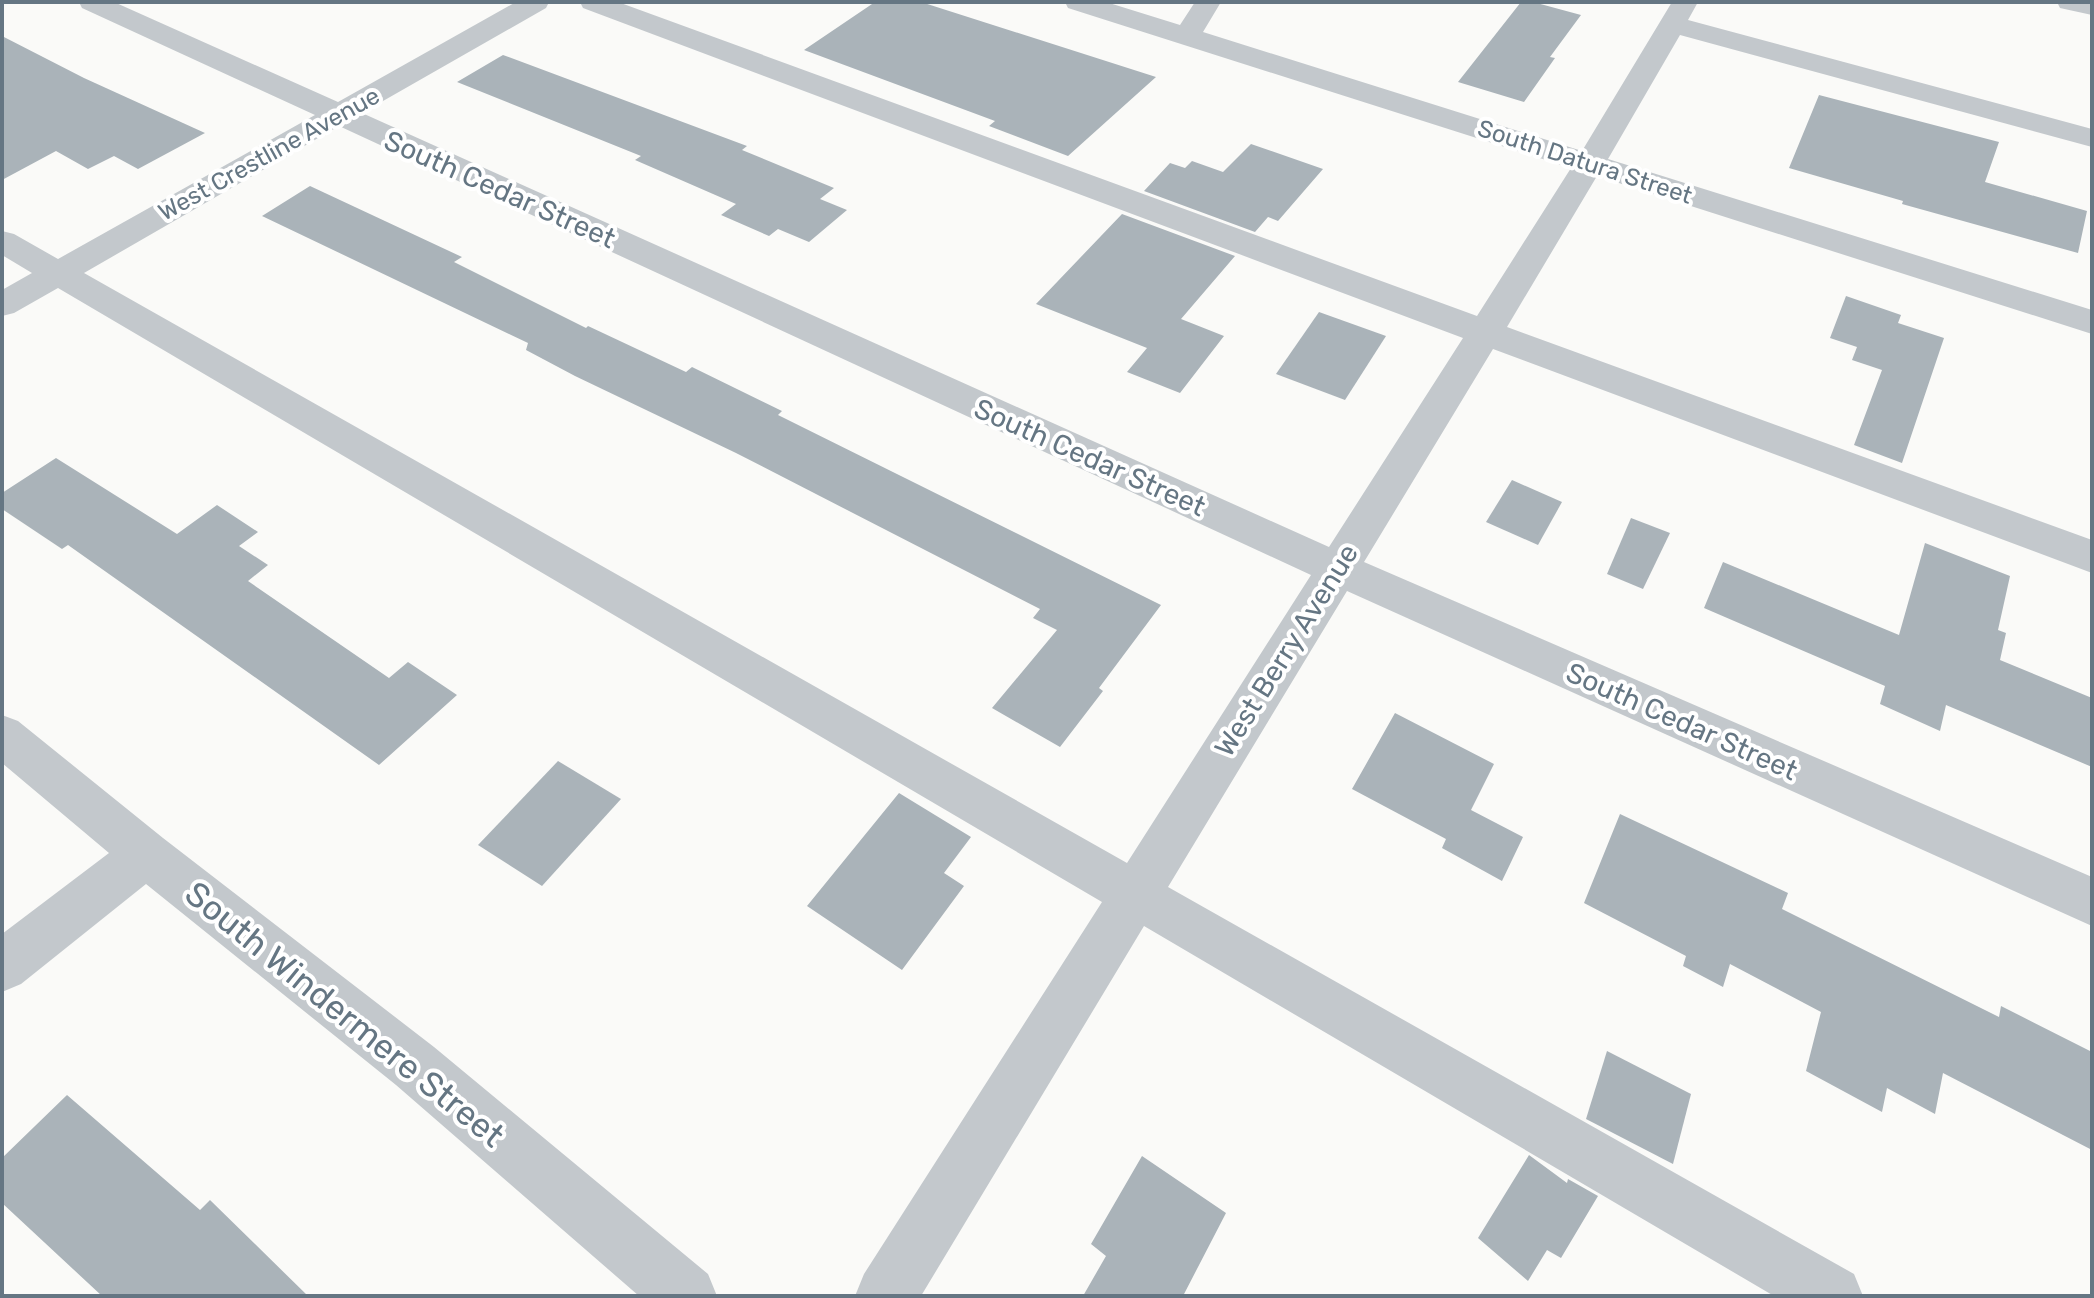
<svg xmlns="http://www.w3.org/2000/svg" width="2094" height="1298" font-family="Rubik,sans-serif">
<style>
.building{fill:#aab3b9}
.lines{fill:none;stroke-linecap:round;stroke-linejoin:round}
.minor{fill:#c3c8cc;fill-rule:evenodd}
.labels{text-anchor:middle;stroke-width:8;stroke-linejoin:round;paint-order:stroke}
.far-street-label{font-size:24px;fill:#657683;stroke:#fff}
.street-label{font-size:28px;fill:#657683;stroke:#fff}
.near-street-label{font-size:34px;fill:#657683;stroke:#fff}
</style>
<rect width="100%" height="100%" fill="#fafaf8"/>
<!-- building -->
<g class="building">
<polygon points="875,2 921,2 1156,77 1068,156 989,126 995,121 804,50"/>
<polygon points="1521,2 1533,2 1581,15 1550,57 1555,58 1524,102 1458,82"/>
<polygon points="2,36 84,78 205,133 138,169 114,156 88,169 56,151 2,180"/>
<polygon points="503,55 747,146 742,150 834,188 820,199 847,210 809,242 778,229 769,236 721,215 736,204 635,160 641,156 457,82"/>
<polygon points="1819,95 1999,142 1985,182 2087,211 2078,253 1902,204 1903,201 1789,168"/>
<polygon points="1251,144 1323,169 1278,221 1268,217 1255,232 1144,191 1170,163 1185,168 1192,161 1223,172"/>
<polygon points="310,186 462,257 454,262 586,328 588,326 686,372 692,367 782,411 778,415 1161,605 1099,688 1103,691 1060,747 992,708 1057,630 1033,618 1040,609 736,453 575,376 526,350 528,343 262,216"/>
<polygon points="1122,214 1235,256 1181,319 1224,336 1180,393 1127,372 1147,348 1036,304"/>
<polygon points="1846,296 1901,315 1898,323 1944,338 1902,463 1854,445 1882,370 1852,360 1857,347 1830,338"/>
<polygon points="1319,312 1386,336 1345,400 1276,374"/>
<polygon points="56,458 177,534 217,505 258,532 239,546 268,565 248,581 389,678 408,662 457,695 379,765 68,545 62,549 2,509 2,493"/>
<polygon points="1512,480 1562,502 1538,545 1486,522"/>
<polygon points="1631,518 1670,533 1643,589 1607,574"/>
<polygon points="1925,543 2010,576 1998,630 2006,633 2000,660 2092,698 2092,767 1946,705 1940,731 1880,704 1885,686 1704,608 1723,562 1899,635"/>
<polygon points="1395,713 1494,764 1471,810 1523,837 1502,881 1442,848 1446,839 1352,789"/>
<polygon points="558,761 621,799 542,886 478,845"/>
<polygon points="899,793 971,837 944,873 964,886 902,970 807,906"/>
<polygon points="1620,814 1788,893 1782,909 1999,1017 2001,1006 2092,1052 2092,1150 1943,1073 1935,1114 1887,1088 1882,1112 1806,1071 1821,1012 1730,964 1723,987 1683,966 1686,956 1584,903"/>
<polygon points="1607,1051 1691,1094 1673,1164 1586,1119"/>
<polygon points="67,1095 200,1210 210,1200 308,1296 102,1296 2,1203 2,1158"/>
<polygon points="1529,1155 1567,1183 1568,1179 1598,1196 1561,1258 1547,1250 1528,1281 1478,1238"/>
<polygon points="1142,1156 1226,1213 1183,1296 1083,1296 1106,1256 1091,1244"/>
</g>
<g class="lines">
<!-- minor -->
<g class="minor">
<path d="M79 2H114L338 102 516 2H549L546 8 362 113 1329 547 1463 338 583 8 580 2H618L1477 316 1571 168 1068 8 1065 2H1106L1180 25 1195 2H1221L1203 32 1582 151 1672 2H1698L1688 20 2092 129V147L1680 35 1608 159 2092 310V334L1597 176 1507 327 2092 540V573L1493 349 1364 562 2092 877V926L1347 591 1168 887 1854 1274 1863 1296H1774L1144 926 921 1296H855L864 1274 1102 902 58 288 14 313 2 316V290L32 273 2 255V231L14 234 58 259 315 115 82 8ZM339 126 1311 575 1127 863 84 273Z"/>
<polygon points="2057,2 2092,2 2092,15 2060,8"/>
<polygon points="2,715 18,721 163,838 434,1047 708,1274 717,1296 639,1296 396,1085 146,884 21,984 2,992 2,934 109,853 2,763"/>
</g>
</g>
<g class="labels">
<!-- far-street labels -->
<g class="far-street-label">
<text transform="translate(269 154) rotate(-29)" y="8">West Crestline Avenue</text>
<text transform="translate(1585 162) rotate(18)" y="8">South Datura Street</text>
</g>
<!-- street labels -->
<g class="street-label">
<text transform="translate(500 189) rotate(24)" y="10">South Cedar Street</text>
<text transform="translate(1090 457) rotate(24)" y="10">South Cedar Street</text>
<text transform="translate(1286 650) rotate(-58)" y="10">West Berry Avenue</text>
<text transform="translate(1682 721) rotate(24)" y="10">South Cedar Street</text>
</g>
<!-- near-street labels -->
<g class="near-street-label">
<text transform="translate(345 1014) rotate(39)" y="12">South Windermere Street</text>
</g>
</g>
<!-- border -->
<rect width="2094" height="1298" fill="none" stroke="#657683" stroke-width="8"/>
</svg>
